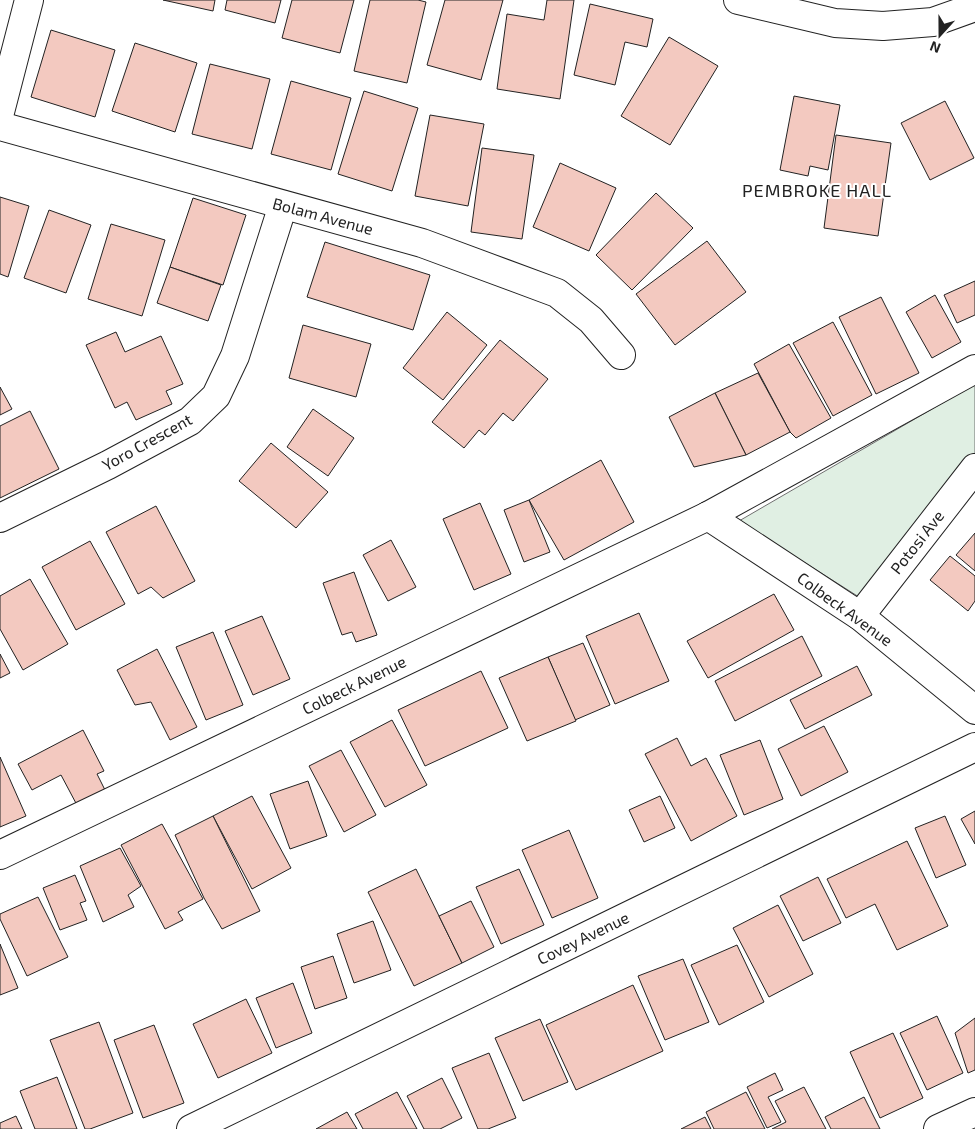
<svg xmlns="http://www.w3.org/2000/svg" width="975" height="1129" font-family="'Exo 2',sans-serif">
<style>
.green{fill:#e0efe3;stroke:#6f6f6f}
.building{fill:#f3c9c0;stroke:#222}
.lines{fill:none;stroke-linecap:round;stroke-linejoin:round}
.minor-casing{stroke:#222;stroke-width:30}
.minor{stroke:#fff;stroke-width:28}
.labels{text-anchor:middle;stroke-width:4;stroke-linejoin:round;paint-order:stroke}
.street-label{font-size:16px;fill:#222;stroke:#fff}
.neighbourhood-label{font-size:18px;letter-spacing:1px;fill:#222;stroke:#fff}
</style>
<rect width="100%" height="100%" fill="#fff"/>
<!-- green -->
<polygon class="green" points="975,384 975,460 859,597 739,521"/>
<!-- building -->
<g class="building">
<polygon points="163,0 215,0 213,11"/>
<polygon points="227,0 281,0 275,23 225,10"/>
<polygon points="292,0 354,0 340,53 282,38"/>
<polygon points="370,0 418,0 426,2 407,83 354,71"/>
<polygon points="445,0 503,0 481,80 427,65"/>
<polygon points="547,0 574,0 560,99 497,89 507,14 544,20"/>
<polygon points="590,4 653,19 647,47 625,42 615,85 574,75"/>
<polygon points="51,30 115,50 95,117 31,97"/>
<polygon points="669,37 718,66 670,145 621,116"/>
<polygon points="135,43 197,63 175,132 112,111"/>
<polygon points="210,64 270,79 252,149 192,134"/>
<polygon points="291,81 351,98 331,170 271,154"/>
<polygon points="364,91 418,108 392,191 338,174"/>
<polygon points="794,96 840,105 828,170 810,166 808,176 780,170"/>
<polygon points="945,101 974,158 930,180 901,123"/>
<polygon points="430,115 484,124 468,206 415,196"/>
<polygon points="836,135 891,143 878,236 824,228"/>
<polygon points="482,148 534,155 522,239 471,232"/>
<polygon points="560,163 616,188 589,251 533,227"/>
<polygon points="656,193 693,228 632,290 596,255"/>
<polygon points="0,197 29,206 8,277 0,274"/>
<polygon points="193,198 246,215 223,285 170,267"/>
<polygon points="49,210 91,225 66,293 24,278"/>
<polygon points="111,224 165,240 142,316 88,299"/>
<polygon points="707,241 746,292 675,345 636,294"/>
<polygon points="325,242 430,275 413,330 307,297"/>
<polygon points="170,267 221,285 208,321 157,303"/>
<polygon points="975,281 975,315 957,323 944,295"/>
<polygon points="935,295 961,342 932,358 906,312"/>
<polygon points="881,297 919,373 876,394 839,317"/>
<polygon points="447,312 487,345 443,400 403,368"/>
<polygon points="833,322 872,395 833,416 793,343"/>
<polygon points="303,325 371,344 356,397 289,378"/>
<polygon points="116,332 125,352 161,336 183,384 166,391 172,404 136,420 127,402 115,408 86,345"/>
<polygon points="500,340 548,379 513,421 503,413 485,435 479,430 464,448 432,422"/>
<polygon points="789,344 831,418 796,438 790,432 754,364"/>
<polygon points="758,373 790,432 746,455 715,393"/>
<polygon points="0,387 12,409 0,415"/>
<polygon points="715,393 746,455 694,467 669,417"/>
<polygon points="313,409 354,438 328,476 287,447"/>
<polygon points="30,411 59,469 0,498 0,426"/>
<polygon points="271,443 328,492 296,528 239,481"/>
<polygon points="601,460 634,522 564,560 529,500"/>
<polygon points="529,500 550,552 524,562 504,510"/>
<polygon points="480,503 511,574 474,590 443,519"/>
<polygon points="156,506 195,581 163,598 151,587 138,594 106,532"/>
<polygon points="975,533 975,571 956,555"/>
<polygon points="391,540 416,587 388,601 363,555"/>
<polygon points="90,541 125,604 76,630 42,567"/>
<polygon points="950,556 975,576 975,601 968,611 930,580"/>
<polygon points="354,572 377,635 356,642 352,632 342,635 323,583"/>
<polygon points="30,579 68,644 23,670 0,629 0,596"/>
<polygon points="774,594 794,630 708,678 687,641"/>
<polygon points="639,613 669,681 615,704 586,636"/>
<polygon points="262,616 290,679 253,695 225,631"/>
<polygon points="213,632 243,705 206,720 176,647"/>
<polygon points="802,636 822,676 735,721 715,681"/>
<polygon points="583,643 610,705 575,720 548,657"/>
<polygon points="157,649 197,727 170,740 151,702 135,705 117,670"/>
<polygon points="0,654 10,673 0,678"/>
<polygon points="548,657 576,721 527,741 499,678"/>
<polygon points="857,666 872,695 805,729 790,700"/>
<polygon points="481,671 508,728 425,766 398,710"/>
<polygon points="392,720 427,785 385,807 350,742"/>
<polygon points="824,726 848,772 801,796 778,749"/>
<polygon points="83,730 104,771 97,774 106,792 78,807 61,775 32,790 18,764"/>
<polygon points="677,738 691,766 706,758 737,816 691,841 645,754"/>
<polygon points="760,740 783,799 744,815 720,755"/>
<polygon points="341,750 376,815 344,832 309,766"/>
<polygon points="0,757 26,816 0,827"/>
<polygon points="308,781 327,836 290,849 270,794"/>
<polygon points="252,796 291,868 252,889 213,816"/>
<polygon points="660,796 675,828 644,842 629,810"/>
<polygon points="975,811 975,844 961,819"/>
<polygon points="213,816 260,911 222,929 204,898 175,835"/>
<polygon points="945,816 966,865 936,878 915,828"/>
<polygon points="162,824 203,899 178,912 183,920 165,929 121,845"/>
<polygon points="569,830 598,898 552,918 522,850"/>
<polygon points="907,841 948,926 897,950 875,904 846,918 827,879"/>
<polygon points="120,848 141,886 128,895 134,907 103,922 80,866"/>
<polygon points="416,869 462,963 414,986 368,892"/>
<polygon points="519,869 544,925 501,944 476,887"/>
<polygon points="75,875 86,901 80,903 87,920 60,930 43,888"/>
<polygon points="818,877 841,923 803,941 780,896"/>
<polygon points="38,897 68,957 27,976 0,919 0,914"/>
<polygon points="471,901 494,947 462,963 439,916"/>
<polygon points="778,905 813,974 769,997 733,928"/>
<polygon points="373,921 391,970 354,983 337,934"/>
<polygon points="0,944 18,988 0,995"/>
<polygon points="737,945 764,1002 719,1025 691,965"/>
<polygon points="333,956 347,998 315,1009 301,967"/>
<polygon points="683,959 709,1022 665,1040 638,976"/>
<polygon points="293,983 312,1033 276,1048 256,998"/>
<polygon points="633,985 663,1051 576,1090 546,1025"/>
<polygon points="246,999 272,1053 218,1078 193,1024"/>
<polygon points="937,1016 963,1073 927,1090 900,1033"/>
<polygon points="975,1018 975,1070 968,1073 955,1033"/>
<polygon points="540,1019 568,1082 523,1101 495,1038"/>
<polygon points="99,1022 133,1113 90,1129 85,1129 50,1040"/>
<polygon points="154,1025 184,1103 143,1118 114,1040"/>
<polygon points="893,1033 923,1098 880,1118 850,1052"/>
<polygon points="489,1053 516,1118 488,1129 478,1129 452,1068"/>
<polygon points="775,1073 783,1090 768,1097 781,1122 767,1128 747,1087"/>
<polygon points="57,1077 77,1129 35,1129 20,1091"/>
<polygon points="442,1078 462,1118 440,1129 424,1129 407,1096"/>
<polygon points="804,1087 826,1129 772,1129 786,1122 775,1101"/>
<polygon points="397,1092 417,1129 363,1129 355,1114"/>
<polygon points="746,1092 765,1129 714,1129 706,1112"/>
<polygon points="864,1097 880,1129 831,1129 825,1117"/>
<polygon points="347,1112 357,1129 316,1129"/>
<polygon points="16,1116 22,1129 0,1129 0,1123"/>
<polygon points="705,1117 711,1129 681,1129"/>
</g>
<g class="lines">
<defs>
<g id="minor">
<polyline points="738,0 835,23 883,26 933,22 975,7"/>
<polyline points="0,112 29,0"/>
<polyline points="0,126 422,243 557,293 591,320 621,355"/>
<polyline points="708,516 860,616 975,710"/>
<polyline points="0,518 108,465 190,421 216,396 235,356 283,205"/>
<polyline points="860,616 975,468"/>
<polyline points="0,855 708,516 975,369"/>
<polyline points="191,1129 975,747"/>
<polyline points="938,1129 975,1112"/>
</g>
</defs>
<!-- minor casing -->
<use href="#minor" class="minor-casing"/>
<!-- minor -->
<use href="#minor" class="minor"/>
</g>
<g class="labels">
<!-- street labels -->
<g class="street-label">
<text transform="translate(323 216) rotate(15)" y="6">Bolam Avenue</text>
<text transform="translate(147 442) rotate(-29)" y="6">Yoro Crescent</text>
<text transform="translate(917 542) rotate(-52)" y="6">Potosi Ave</text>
<text transform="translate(845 609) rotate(36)" y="6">Colbeck Avenue</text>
<text transform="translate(354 685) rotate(-26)" y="6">Colbeck Avenue</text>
<text transform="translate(583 938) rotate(-26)" y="6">Covey Avenue</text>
</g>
<!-- neighbourhood labels -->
<g class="neighbourhood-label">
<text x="817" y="197">PEMBROKE HALL</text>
</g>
</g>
<!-- north arrow -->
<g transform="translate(940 35) rotate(201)" stroke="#ffffff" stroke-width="4" paint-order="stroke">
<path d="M0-4L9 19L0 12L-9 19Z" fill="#222222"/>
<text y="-8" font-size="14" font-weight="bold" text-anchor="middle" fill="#222222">N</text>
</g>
</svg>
